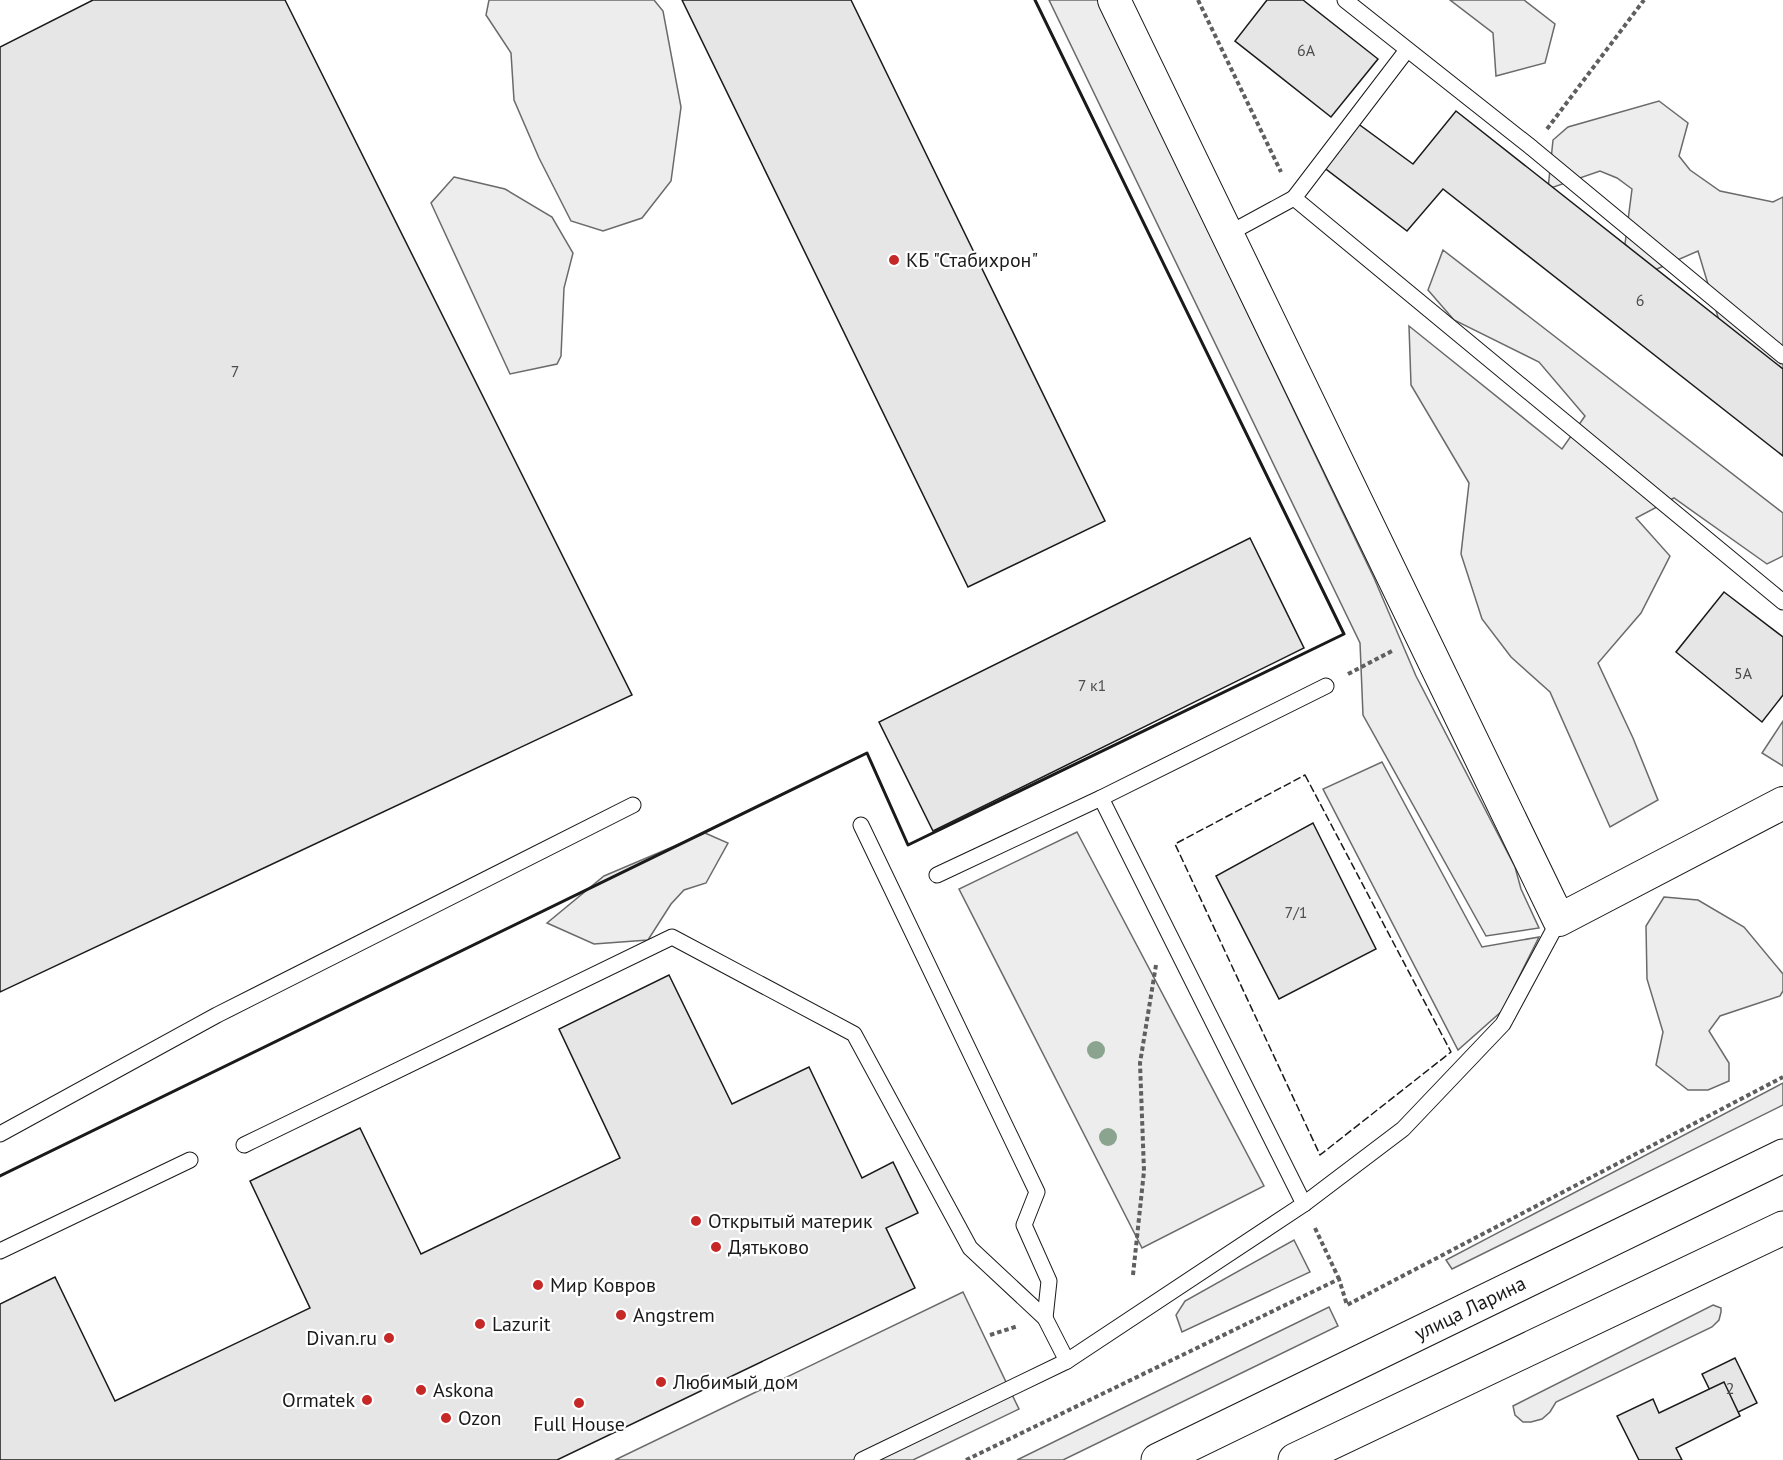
<svg xmlns="http://www.w3.org/2000/svg" width="1783" height="1460" font-family="'PT Sans',sans-serif">
<style>
.built{fill:#ededed;stroke:#6a6a6a;stroke-width:1.5}
.building{fill:#e6e6e6;stroke:#1a1a1a;stroke-width:1.5}
.lines{fill:none;stroke-linecap:round;stroke-linejoin:round}
.lane-casing{stroke:#1a1a1a;stroke-width:17}
.street-casing{stroke:#1a1a1a;stroke-width:34}
.primary-casing{stroke:#1a1a1a;stroke-width:35}
.path{stroke:#5f5f5f;stroke-width:4;stroke-dasharray:4.5 3;stroke-linecap:butt}
.lane{stroke:#fff;stroke-width:15}
.street{stroke:#fff;stroke-width:32}
.primary{stroke:#fff;stroke-width:33}
.fence{stroke:#1a1a1a;stroke-width:1.5;stroke-dasharray:8 3;stroke-linecap:butt}
.wall{stroke:#1a1a1a;stroke-width:3}
.tree{fill:#8aa48f}
.poi-dot{fill:#c62828;stroke:#fff;stroke-width:2}
.labels{text-anchor:middle;stroke-width:4.5;stroke-linejoin:round;paint-order:stroke}
.number-label{font-size:16px;fill:#4d4d4d}
.poi-label{font-size:20px;fill:#1a1a1a;stroke:#fff;text-anchor:start}
.street-label{font-size:20px;fill:#1a1a1a;stroke:#fff}
</style>
<rect width="100%" height="100%" fill="#fff"/>
<!-- built -->
<g class="built">
<polygon points="489,0 654,0 663,11 681,107 671,181 642,218 603,231 571,221 539,158 514,100 511,53 486,15"/>
<polygon points="1049,0 1098,0 1374,578 1416,676 1515,867 1521,889 1539,928 1486,936 1363,715 1360,643"/>
<polygon points="1450,0 1524,0 1555,24 1545,63 1496,76 1493,33"/>
<polygon points="1659,101 1688,123 1679,156 1690,170 1720,191 1773,202 1783,197 1783,371 1724,337 1698,251 1650,272 1625,244 1632,189 1617,178 1600,171 1548,189 1553,140 1568,127"/>
<polygon points="454,177 505,189 552,217 573,253 564,288 561,356 557,364 510,374 431,203"/>
<polygon points="1443,250 1783,513 1783,556 1767,564 1674,498 1636,518 1670,556 1641,613 1598,663 1633,738 1658,800 1610,827 1550,692 1511,657 1482,619 1461,554 1469,483 1411,385 1409,326 1562,449 1585,416 1539,362 1454,320 1428,290"/>
<polygon points="1783,721 1783,766 1762,753"/>
<polygon points="1382,762 1482,947 1539,937 1502,1011 1458,1050 1323,789"/>
<polygon points="1077,832 1264,1186 1142,1248 959,889"/>
<polygon points="705,833 728,843 706,883 684,890 671,904 648,940 594,944 547,923 604,876"/>
<polygon points="1664,897 1698,900 1744,927 1783,974 1783,991 1780,996 1720,1016 1709,1031 1729,1063 1729,1081 1708,1090 1688,1090 1656,1065 1663,1032 1647,979 1646,926"/>
<polygon points="1783,1083 1783,1105 1452,1269 1446,1260"/>
<polygon points="1294,1240 1310,1272 1182,1332 1176,1315 1185,1301"/>
<polygon points="963,1292 1019,1409 913,1460 615,1460"/>
<polygon points="1713,1305 1721,1308 1721,1312 1719,1320 1712,1327 1556,1402 1550,1412 1542,1419 1531,1422 1523,1422 1515,1415 1513,1406"/>
<polygon points="1329,1307 1338,1326 1063,1460 1017,1460"/>
</g>
<!-- building -->
<g class="building">
<polygon points="93,0 285,0 632,695 0,992 0,47"/>
<polygon points="682,0 851,0 1105,521 968,587"/>
<polygon points="1267,0 1303,0 1378,59 1331,117 1235,41"/>
<polygon points="1456,111 1783,369 1783,456 1443,189 1407,231 1322,166 1357,123 1413,164"/>
<polygon points="1250,538 1304,648 933,831 879,722"/>
<polygon points="1724,592 1783,637 1783,695 1762,722 1676,652"/>
<polygon points="1313,823 1376,949 1279,999 1216,876"/>
<polygon points="669,975 732,1104 809,1067 862,1178 893,1162 918,1213 886,1228 915,1288 557,1460 0,1460 0,1304 55,1277 115,1401 310,1308 250,1181 360,1128 421,1254 620,1158 559,1029"/>
<polygon points="1735,1358 1757,1403 1724,1419 1702,1374"/>
<polygon points="1724,1382 1740,1416 1676,1448 1682,1460 1639,1460 1617,1416 1653,1399 1659,1413"/>
</g>
<g class="lines">
<defs>
<g id="lane">
<polyline points="1345,0 1532,148 1783,356"/>
<polyline points="1294,198 1407,50"/>
<polyline points="1226,235 1294,198 1783,602"/>
<polyline points="1101,798 1326,686"/>
<polyline points="861,825 1037,1192 1024,1225 1049,1281 1045,1318"/>
<polyline points="937,875 1101,798 1304,1204"/>
<polyline points="0,1134 217,1015 633,805"/>
<polyline points="244,1145 672,937 854,1034 970,1248 1045,1318 1067,1361"/>
<polyline points="0,1251 190,1160"/>
<polyline points="862,1460 1067,1361 1304,1204 1403,1129 1503,1024 1559,920"/>
</g>
<polyline id="street" points="1114,0 1559,920 1783,803"/>
<g id="primary">
<polyline points="1158,1460 1783,1156"/>
<polyline points="1295,1460 1783,1228"/>
</g>
</defs>
<!-- lane casing -->
<use href="#lane" class="lane-casing"/>
<!-- street casing -->
<use href="#street" class="street-casing"/>
<!-- primary casing -->
<use href="#primary" class="primary-casing"/>
<!-- path -->
<g class="path">
<polyline points="1198,0 1281,172"/>
<polyline points="1547,129 1644,0"/>
<polyline points="1348,674 1392,651"/>
<polyline points="1315,1228 1339,1279"/>
<polyline points="1133,1275 1144,1171 1140,1063 1156,965"/>
<polyline points="990,1335 1018,1326"/>
<polyline points="966,1460 1339,1279 1347,1305 1783,1077"/>
</g>
<!-- lane -->
<use href="#lane" class="lane"/>
<!-- street -->
<use href="#street" class="street"/>
<!-- primary -->
<use href="#primary" class="primary"/>
<!-- fence -->
<polygon class="fence" points="1305,775 1451,1052 1320,1155 1175,844"/>
<!-- wall -->
<polyline class="wall" points="0,1176 867,753 908,845 1344,634 1035,0"/>
</g>
<!-- trees -->
<g class="tree">
<circle cx="1096" cy="1050" r="9"/>
<circle cx="1108" cy="1137" r="9"/>
</g>
<!-- markers -->
<g class="poi-dot">
<circle cx="894" cy="260" r="6"/>
<circle cx="696" cy="1221" r="6"/>
<circle cx="716" cy="1247" r="6"/>
<circle cx="538" cy="1285" r="6"/>
<circle cx="621" cy="1315" r="6"/>
<circle cx="480" cy="1324" r="6"/>
<circle cx="389" cy="1338" r="6"/>
<circle cx="661" cy="1382" r="6"/>
<circle cx="421" cy="1390" r="6"/>
<circle cx="367" cy="1400" r="6"/>
<circle cx="579" cy="1403" r="6"/>
<circle cx="446" cy="1418" r="6"/>
</g>
<g class="labels">
<!-- number labels -->
<g class="number-label">
<text x="1306" y="56">6А</text>
<text x="1640" y="306">6</text>
<text x="235" y="377">7</text>
<text x="1743" y="679">5А</text>
<text x="1092" y="691">7 к1</text>
<text x="1296" y="918">7/1</text>
<text x="1730" y="1394">2</text>
</g>
<!-- poi labels -->
<g class="poi-label">
<text x="906" y="267">КБ "Стабихрон"</text>
<text x="708" y="1228">Открытый материк</text>
<text x="728" y="1254">Дятьково</text>
<text x="550" y="1292">Мир Ковров</text>
<text x="633" y="1322">Angstrem</text>
<text x="492" y="1331">Lazurit</text>
<text x="377" y="1345" text-anchor="end">Divan.ru</text>
<text x="673" y="1389">Любимый дом</text>
<text x="433" y="1397">Askona</text>
<text x="355" y="1407" text-anchor="end">Ormatek</text>
<text x="458" y="1425">Ozon</text>
<text x="579" y="1431" text-anchor="middle">Full House</text>
</g>
<!-- street labels -->
<g class="street-label">
<text transform="translate(1470 1308) rotate(-26)" y="7">улица Ларина</text>
</g>
</g>
</svg>
